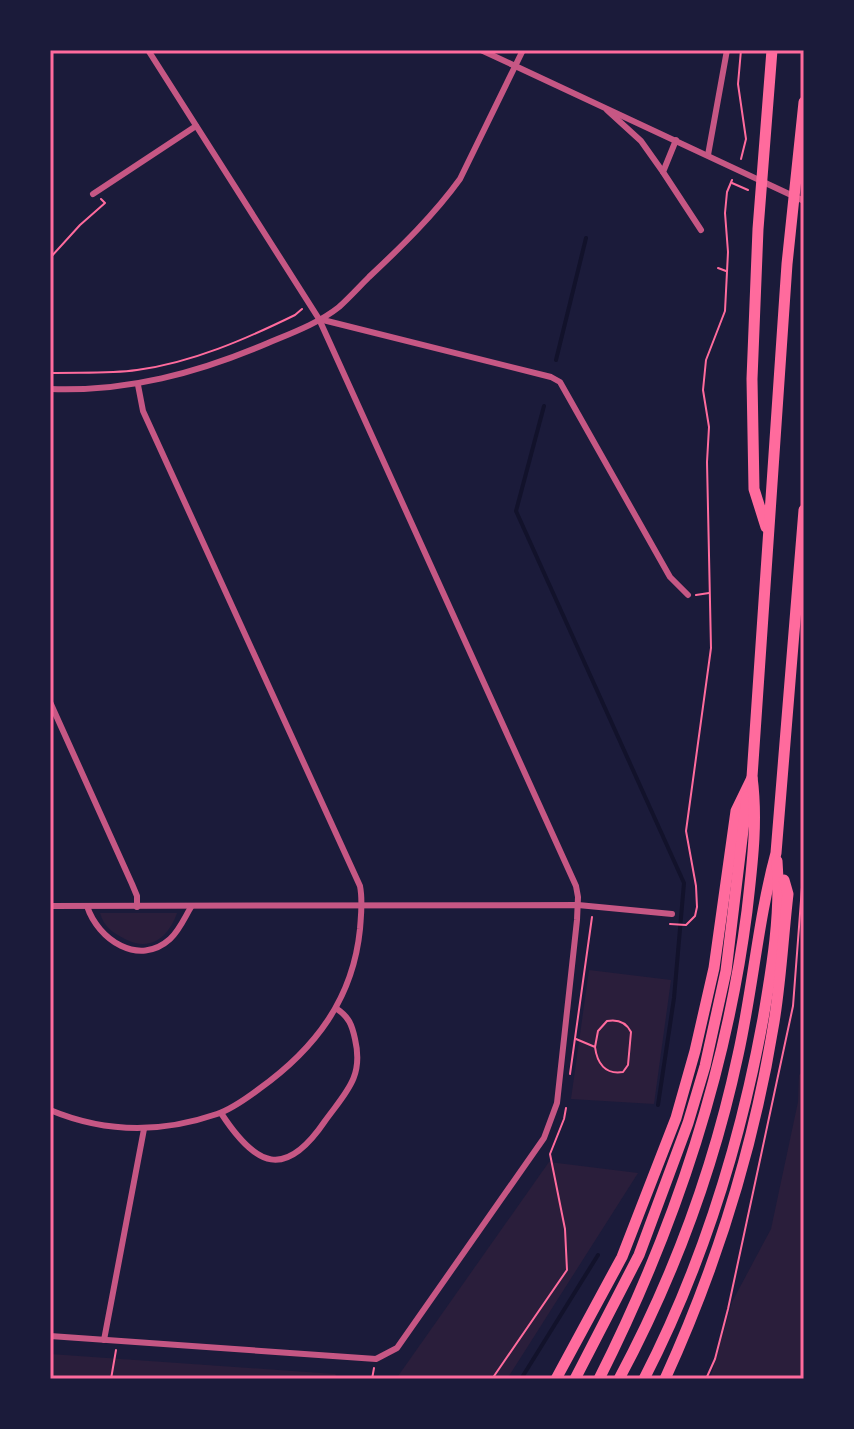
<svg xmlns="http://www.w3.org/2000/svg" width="854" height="1429" font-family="'Asap Condensed',sans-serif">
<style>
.green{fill:#2a1e3b}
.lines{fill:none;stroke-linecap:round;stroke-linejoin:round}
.stream{stroke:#12122b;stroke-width:4}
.path{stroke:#ff6b9d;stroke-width:2}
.minor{stroke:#c65784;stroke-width:6}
.motorway{stroke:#ff6b9d;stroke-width:11}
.neatline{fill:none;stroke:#ff6b9d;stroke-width:3}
</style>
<rect width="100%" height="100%" fill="#1b1b3a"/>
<!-- green -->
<g class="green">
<path d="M100 913H177C168 938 150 952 125 939 112 932 104 927 100 913Z"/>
<polygon points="589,970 671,980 654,1104 571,1099"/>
<polygon points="804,1070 804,1379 710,1379 732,1302 771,1229 798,1102 799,1075"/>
<polygon points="549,1162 638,1173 507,1379 396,1379"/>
<polygon points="50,1354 335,1374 339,1379 50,1379"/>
</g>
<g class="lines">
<!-- stream -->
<g class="stream">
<polyline points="556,360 586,238"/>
<polyline points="544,406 516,511 684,883 674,998 658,1105"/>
<polyline points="521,1379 598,1255"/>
</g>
<!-- path -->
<g class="path">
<polyline points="741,159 746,139 738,84 741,50"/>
<polyline points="732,183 748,190"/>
<polyline points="50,258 80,225 105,203 101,199"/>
<polyline points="718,268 726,271"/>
<path d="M50 373C79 372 109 374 137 370 191 363 246 339 295 315L302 309"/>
<polyline points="696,595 709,593"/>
<polyline points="670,924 686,925 695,916 697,907 696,886 686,831 711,648 707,462 709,427 703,390 706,360 725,311 728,252 725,213 727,192 732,180"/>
<path d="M576 1039 595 1047C597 1063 605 1075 623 1072L628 1065 631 1032C626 1022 618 1019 607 1021L598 1031 595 1047"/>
<polyline points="570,1074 592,917"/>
<polyline points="111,1379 116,1350"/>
<polyline points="372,1379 374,1368"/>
<polyline points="492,1379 567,1270 565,1229 550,1154 564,1119 566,1108"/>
<polyline points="706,1379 715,1359 728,1309 793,1006 804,861"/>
</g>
<!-- minor -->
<g class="minor">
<polyline points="481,50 804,201"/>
<polyline points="607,110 641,141 663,172"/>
<polyline points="676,140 663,172 701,230"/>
<polyline points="708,155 727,50"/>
<polyline points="93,194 196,126"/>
<polyline points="319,319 551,377 560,382 670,577 688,595"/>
<path d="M50 389C127 392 198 373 268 343 292 333 319 323 339 307 349 298 359 287 369 277 401 247 434 215 460 179L523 50"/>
<polyline points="50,702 132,884 137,896 137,907"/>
<polyline points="50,906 578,905 672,914"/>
<path d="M87 906C98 940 139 967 170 939 179 931 185 917 191 907"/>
<path d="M50 1110C105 1133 162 1133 217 1114 232 1109 247 1098 259 1089 315 1049 353 999 360 929 361 914 363 901 360 886L143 411 138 385"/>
<path d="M221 1113C256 1167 285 1180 325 1121 346 1092 364 1077 355 1039 352 1025 349 1017 337 1009"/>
<polyline points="50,1336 376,1359 397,1348 544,1138 557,1103 577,920 578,897 576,886 319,319 148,50"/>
<polyline points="104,1340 144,1129"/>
</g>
<!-- motorway -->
<g class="motorway">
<polyline points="766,527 754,489 752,379 758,229 772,50"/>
<polyline points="556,1379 622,1257 676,1118 695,1051 714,968 736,811 752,778"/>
<polyline points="575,1379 639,1255 688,1123 705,1066 726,971 747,797"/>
<path d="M599 1379C673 1232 726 1075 747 911 752 866 758 822 752 777L787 264 804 102"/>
<path d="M619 1379C673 1278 714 1167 738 1055 753 988 758 919 776 853L804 510"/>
<path d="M644 1379C702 1266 740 1144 763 1019 772 967 781 914 777 861"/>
<path d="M665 1379C717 1265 754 1146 774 1022 781 980 783 937 788 894L784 880"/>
</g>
</g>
<!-- border -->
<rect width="854" height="1429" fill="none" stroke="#1b1b3a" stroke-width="104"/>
<rect x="52" y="52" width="750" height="1325" class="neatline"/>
</svg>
